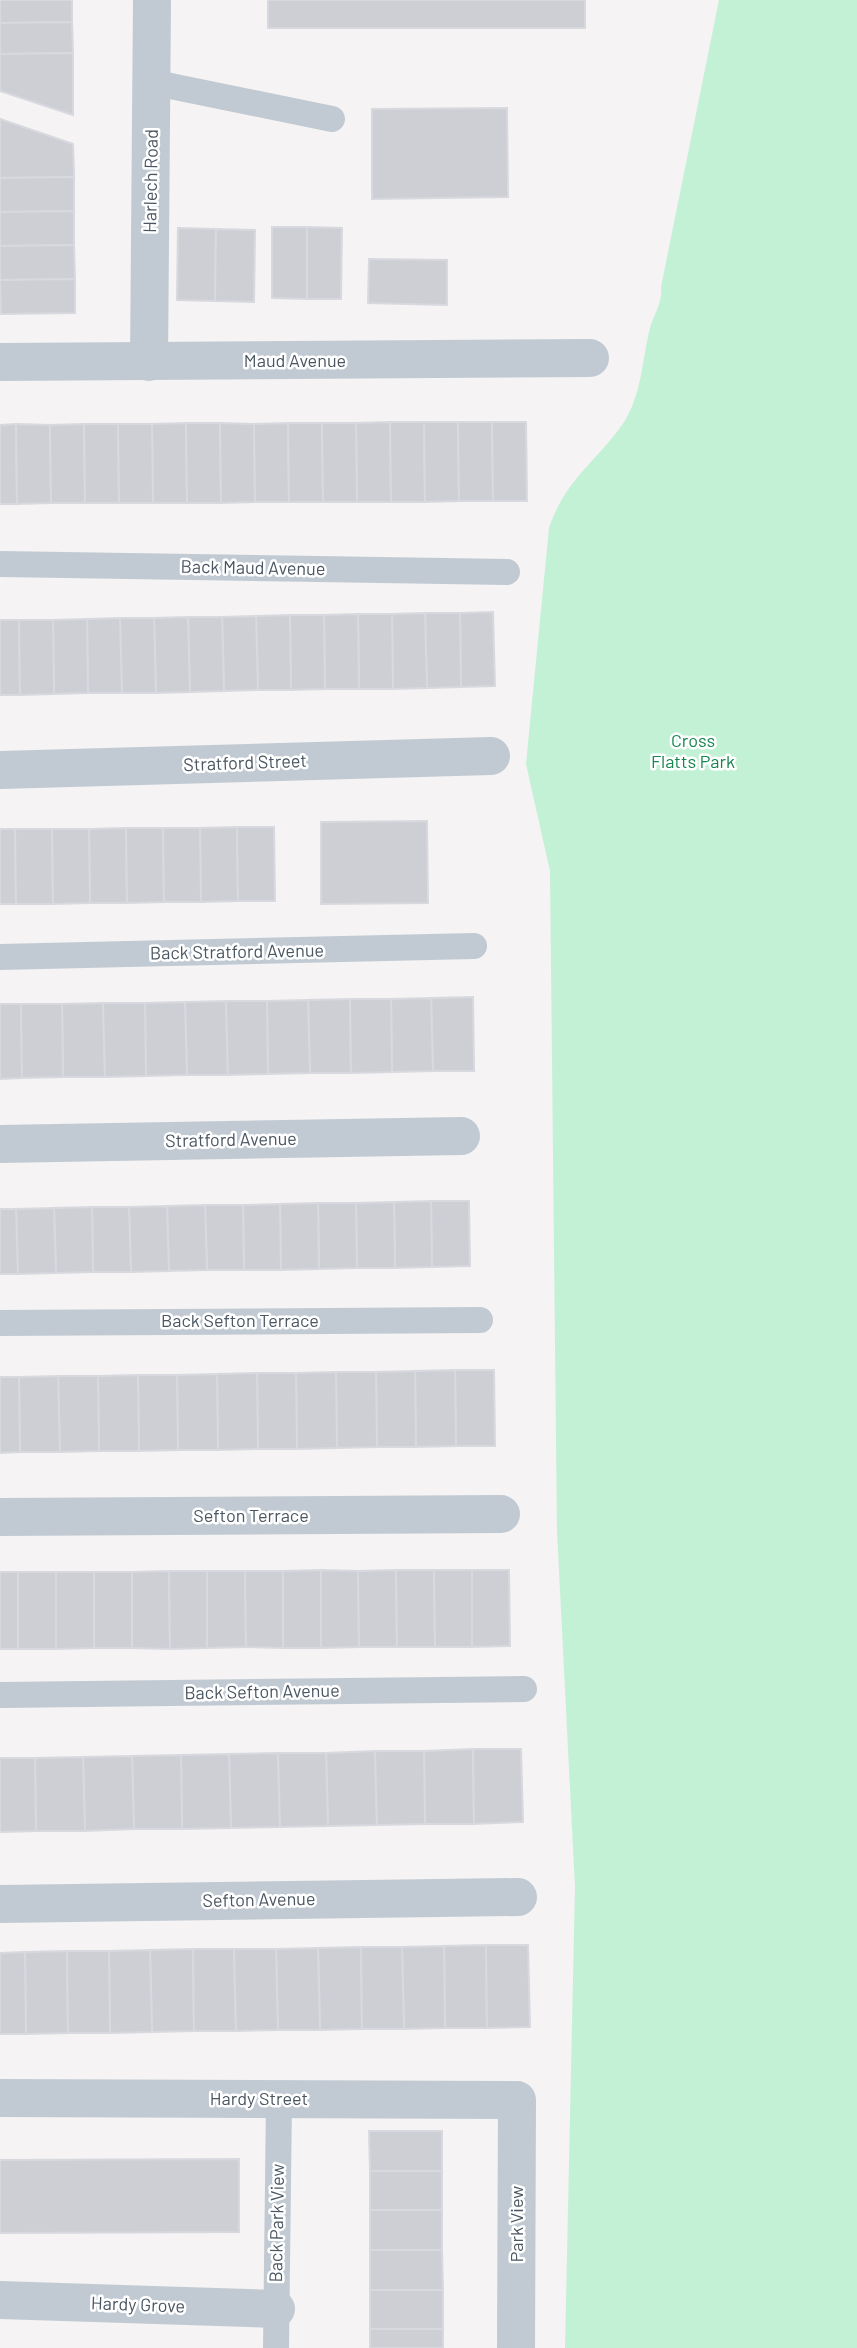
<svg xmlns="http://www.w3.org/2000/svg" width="857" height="2348" font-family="Barlow,sans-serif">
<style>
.green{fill:#c3f1d5}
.building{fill:#cdcfd5;stroke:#d7d9de;stroke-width:2}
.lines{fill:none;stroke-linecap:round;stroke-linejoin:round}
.service{stroke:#c1cad2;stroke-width:26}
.minor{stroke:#c1cad2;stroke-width:38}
.labels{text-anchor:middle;stroke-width:5;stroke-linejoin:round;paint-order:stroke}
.street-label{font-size:18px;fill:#4a5661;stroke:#fff}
.park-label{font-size:18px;fill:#17864f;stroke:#fff}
</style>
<rect width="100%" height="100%" fill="#f5f3f3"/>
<!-- green -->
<path class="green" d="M719 0H857V2348H565L575 1887 557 1531 550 871 526 764 549 528C565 480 595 463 622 425 642 397 642 359 650 328 654 314 663 302 661 287Z"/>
<!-- building -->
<g class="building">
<polygon points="0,0 72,0 72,22 0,23"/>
<rect x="268" y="0" width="317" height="28"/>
<polygon points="72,22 73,53 0,54 0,23"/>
<polygon points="73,53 73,115 0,91 0,54"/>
<polygon points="507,108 508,197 372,199 372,109"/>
<polygon points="0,119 73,144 74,177 0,178"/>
<polygon points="74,177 74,211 0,212 0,178"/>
<polygon points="74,211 74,245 0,246 0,212"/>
<polygon points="272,227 307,227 307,299 272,298"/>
<polygon points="307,227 342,228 341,299 307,299"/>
<polygon points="178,228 216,229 215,301 177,300"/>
<polygon points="216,229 255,230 254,302 215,301"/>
<polygon points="74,245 75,279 0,280 0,246"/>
<polygon points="369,259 447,260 447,305 368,303"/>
<polygon points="75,279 75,313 1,314 0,280"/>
<polygon points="390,422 391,502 357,502 356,423"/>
<polygon points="390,422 424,422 425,502 391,502"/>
<polygon points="424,422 458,422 459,501 425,502"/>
<polygon points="458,422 492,422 493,501 459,501"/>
<polygon points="492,422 526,422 527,501 493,501"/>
<polygon points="186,423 187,503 153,503 152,424"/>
<polygon points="186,423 220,423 221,503 187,503"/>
<polygon points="220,423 254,424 255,502 221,503"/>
<polygon points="288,423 289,502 255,502 254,424"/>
<polygon points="288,423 322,423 323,502 289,502"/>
<polygon points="322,423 356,423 357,502 323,502"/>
<polygon points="16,424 17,504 0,504 0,425"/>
<polygon points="16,424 50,425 51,503 17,504"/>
<polygon points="84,424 85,503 51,503 50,425"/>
<polygon points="84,424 118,424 119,503 85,503"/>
<polygon points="118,424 152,424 153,503 119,503"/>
<polygon points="493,612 495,686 461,687 460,613"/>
<polygon points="425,613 460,613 461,687 427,688"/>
<polygon points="425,613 427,688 393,689 392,614"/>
<polygon points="358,614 392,614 393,689 359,689"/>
<polygon points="358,614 359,689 325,689 324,615"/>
<polygon points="290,615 324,615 325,689 291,690"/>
<polygon points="290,615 291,690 258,690 256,616"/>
<polygon points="256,616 258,690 224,691 222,617"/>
<polygon points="188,617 222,617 224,691 190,692"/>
<polygon points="188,617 190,692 156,693 154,618"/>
<polygon points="120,618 154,618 156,693 122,693"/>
<polygon points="120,618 122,693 88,693 87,619"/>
<polygon points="87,619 88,693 54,694 53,620"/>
<polygon points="0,620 19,620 20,695 0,695"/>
<polygon points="19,620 53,620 54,694 20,695"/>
<polygon points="427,821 428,903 321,904 321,822"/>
<polygon points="237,827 238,901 201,902 200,828"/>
<polygon points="237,827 274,827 275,901 238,901"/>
<polygon points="126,828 127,903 90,903 89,829"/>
<polygon points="126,828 163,828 164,902 127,903"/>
<polygon points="163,828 200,828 201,902 164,902"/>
<polygon points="0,829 15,829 16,904 0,904"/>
<polygon points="15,829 52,829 53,904 16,904"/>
<polygon points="52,829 89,829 90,903 53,904"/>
<polygon points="473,997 474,1071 433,1071 431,998"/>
<polygon points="431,998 433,1071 392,1072 391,999"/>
<polygon points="350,999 351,1073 310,1073 308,1000"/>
<polygon points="350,999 391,999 392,1072 351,1073"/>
<polygon points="308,1000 310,1073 268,1074 267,1001"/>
<polygon points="226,1001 228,1075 187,1075 185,1002"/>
<polygon points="226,1001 267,1001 268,1074 228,1075"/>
<polygon points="185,1002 187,1075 146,1076 145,1003"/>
<polygon points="103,1003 105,1077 63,1077 62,1004"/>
<polygon points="103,1003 145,1003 146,1076 105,1077"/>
<polygon points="0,1004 21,1004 22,1078 0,1079"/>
<polygon points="21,1004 62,1004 63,1077 22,1078"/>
<polygon points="431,1201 469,1201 470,1266 432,1267"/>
<polygon points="431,1201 432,1267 395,1268 394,1202"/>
<polygon points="394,1202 395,1268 357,1268 356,1203"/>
<polygon points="318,1203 356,1203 357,1268 319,1269"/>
<polygon points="318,1203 319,1269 281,1270 280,1204"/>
<polygon points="280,1204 281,1270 244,1270 243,1205"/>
<polygon points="205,1205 243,1205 244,1270 207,1270"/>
<polygon points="205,1205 207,1270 169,1271 167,1206"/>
<polygon points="167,1206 169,1271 131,1272 129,1207"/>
<polygon points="92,1207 129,1207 131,1272 93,1272"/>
<polygon points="92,1207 93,1272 56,1273 54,1208"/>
<polygon points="54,1208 56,1273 18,1274 16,1209"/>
<polygon points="0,1209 16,1209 18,1274 0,1274"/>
<polygon points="455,1370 494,1370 495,1446 456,1446"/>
<polygon points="455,1370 456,1446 416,1447 415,1371"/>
<polygon points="415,1371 416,1447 377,1447 376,1372"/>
<polygon points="336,1372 376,1372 377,1447 337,1448"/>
<polygon points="336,1372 337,1448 297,1449 296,1373"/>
<polygon points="257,1373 296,1373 297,1449 258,1449"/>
<polygon points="257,1373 258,1449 218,1450 217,1374"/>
<polygon points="217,1374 218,1450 178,1450 177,1375"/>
<polygon points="138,1375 177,1375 178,1450 139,1451"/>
<polygon points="138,1375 139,1451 99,1451 98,1376"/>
<polygon points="58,1376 98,1376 99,1451 60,1452"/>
<polygon points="58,1376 60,1452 20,1452 19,1377"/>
<polygon points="0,1377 19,1377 20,1452 0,1453"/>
<polygon points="321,1570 321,1648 283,1648 283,1571"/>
<polygon points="321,1570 358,1571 359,1647 321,1648"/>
<polygon points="396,1570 397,1647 359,1647 358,1571"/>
<polygon points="396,1570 434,1570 435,1647 397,1647"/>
<polygon points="434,1570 472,1570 472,1647 435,1647"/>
<polygon points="472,1570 509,1570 510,1646 472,1647"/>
<polygon points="169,1571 170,1649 132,1648 132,1572"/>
<polygon points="169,1571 207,1571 207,1648 170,1649"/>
<polygon points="207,1571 245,1571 246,1647 207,1648"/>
<polygon points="245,1571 283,1571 283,1648 246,1647"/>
<rect x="0" y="1572" width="18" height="77"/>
<rect x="18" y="1572" width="38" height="77"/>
<polygon points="56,1572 94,1572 94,1648 56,1649"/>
<rect x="94" y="1572" width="38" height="76"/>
<polygon points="473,1749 474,1824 425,1824 424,1751"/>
<polygon points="473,1749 521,1749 523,1822 474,1824"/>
<polygon points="375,1751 377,1825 328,1826 326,1753"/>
<polygon points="375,1751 424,1751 425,1824 377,1825"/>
<polygon points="278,1753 280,1827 231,1828 229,1754"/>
<polygon points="278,1753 326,1753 328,1826 280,1827"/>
<polygon points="229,1754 231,1828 182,1829 181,1755"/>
<polygon points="181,1755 182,1829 134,1829 132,1756"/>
<polygon points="132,1756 134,1829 85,1831 83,1757"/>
<polygon points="83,1757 85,1831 36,1831 35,1758"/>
<polygon points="0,1758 35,1758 36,1831 0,1832"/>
<polygon points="486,1945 487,2028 445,2028 444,1946"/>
<polygon points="486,1945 528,1945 530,2027 487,2028"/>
<polygon points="444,1946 445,2028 404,2029 402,1947"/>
<polygon points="361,1947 362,2029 320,2030 318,1948"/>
<polygon points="361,1947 402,1947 404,2029 362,2029"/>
<polygon points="318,1948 320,2030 278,2030 276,1949"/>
<polygon points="193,1949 194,2031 152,2032 150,1950"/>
<polygon points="193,1949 234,1949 236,2031 194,2031"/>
<polygon points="234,1949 276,1949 278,2030 236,2031"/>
<polygon points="150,1950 152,2032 110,2033 109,1951"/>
<polygon points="67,1951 68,2033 26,2034 25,1952"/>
<polygon points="67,1951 109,1951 110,2033 68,2033"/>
<polygon points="25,1952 26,2034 0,2034 0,1953"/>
<polygon points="369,2131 442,2131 442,2171 370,2171"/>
<polygon points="239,2159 239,2232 0,2233 0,2160"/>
<rect x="370" y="2171" width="72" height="39"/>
<rect x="370" y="2210" width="72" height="40"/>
<polygon points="370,2250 442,2250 443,2290 370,2290"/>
<rect x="370" y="2290" width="73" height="39"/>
<rect x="370" y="2329" width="73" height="19"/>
</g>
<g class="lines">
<!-- service -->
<g class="service">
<polyline points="151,82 332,119"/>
<polyline points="0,564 507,572"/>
<polyline points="0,957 474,946"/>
<polyline points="0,1323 480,1320"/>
<polyline points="0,1695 524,1689"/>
<polyline points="276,2348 279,2099"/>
</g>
<!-- minor -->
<g class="minor">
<polyline points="0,362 590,358"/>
<polyline points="149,362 152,0"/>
<polyline points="0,770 491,756"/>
<polyline points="0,1144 461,1136"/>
<polyline points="0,1517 501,1514"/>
<polyline points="0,1904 518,1897"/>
<polyline points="0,2098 517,2100 516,2348"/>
<polyline points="0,2300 276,2309"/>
</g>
</g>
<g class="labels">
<!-- street labels -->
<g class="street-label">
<text transform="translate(151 181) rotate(-89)" y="6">Harlech Road</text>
<text x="295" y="367">Maud Avenue</text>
<text transform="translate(253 568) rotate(1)" y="6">Back Maud Avenue</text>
<text transform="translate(245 763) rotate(-2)" y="6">Stratford Street</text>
<text transform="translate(237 952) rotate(-1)" y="6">Back Stratford Avenue</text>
<text transform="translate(231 1140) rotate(-1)" y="6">Stratford Avenue</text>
<text x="240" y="1327">Back Sefton Terrace</text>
<text x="251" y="1522">Sefton Terrace</text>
<text transform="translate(262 1692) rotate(-1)" y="6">Back Sefton Avenue</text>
<text transform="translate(259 1900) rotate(-1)" y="6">Sefton Avenue</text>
<text x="259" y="2105">Hardy Street</text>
<text transform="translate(277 2223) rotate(-89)" y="6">Back Park View</text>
<text transform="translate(517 2224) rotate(-90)" y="6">Park View</text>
<text transform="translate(138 2305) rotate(2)" y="6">Hardy Grove</text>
</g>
<!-- park labels -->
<g class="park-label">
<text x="693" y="747">Cross<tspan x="693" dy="21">Flatts Park</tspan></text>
</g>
</g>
</svg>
